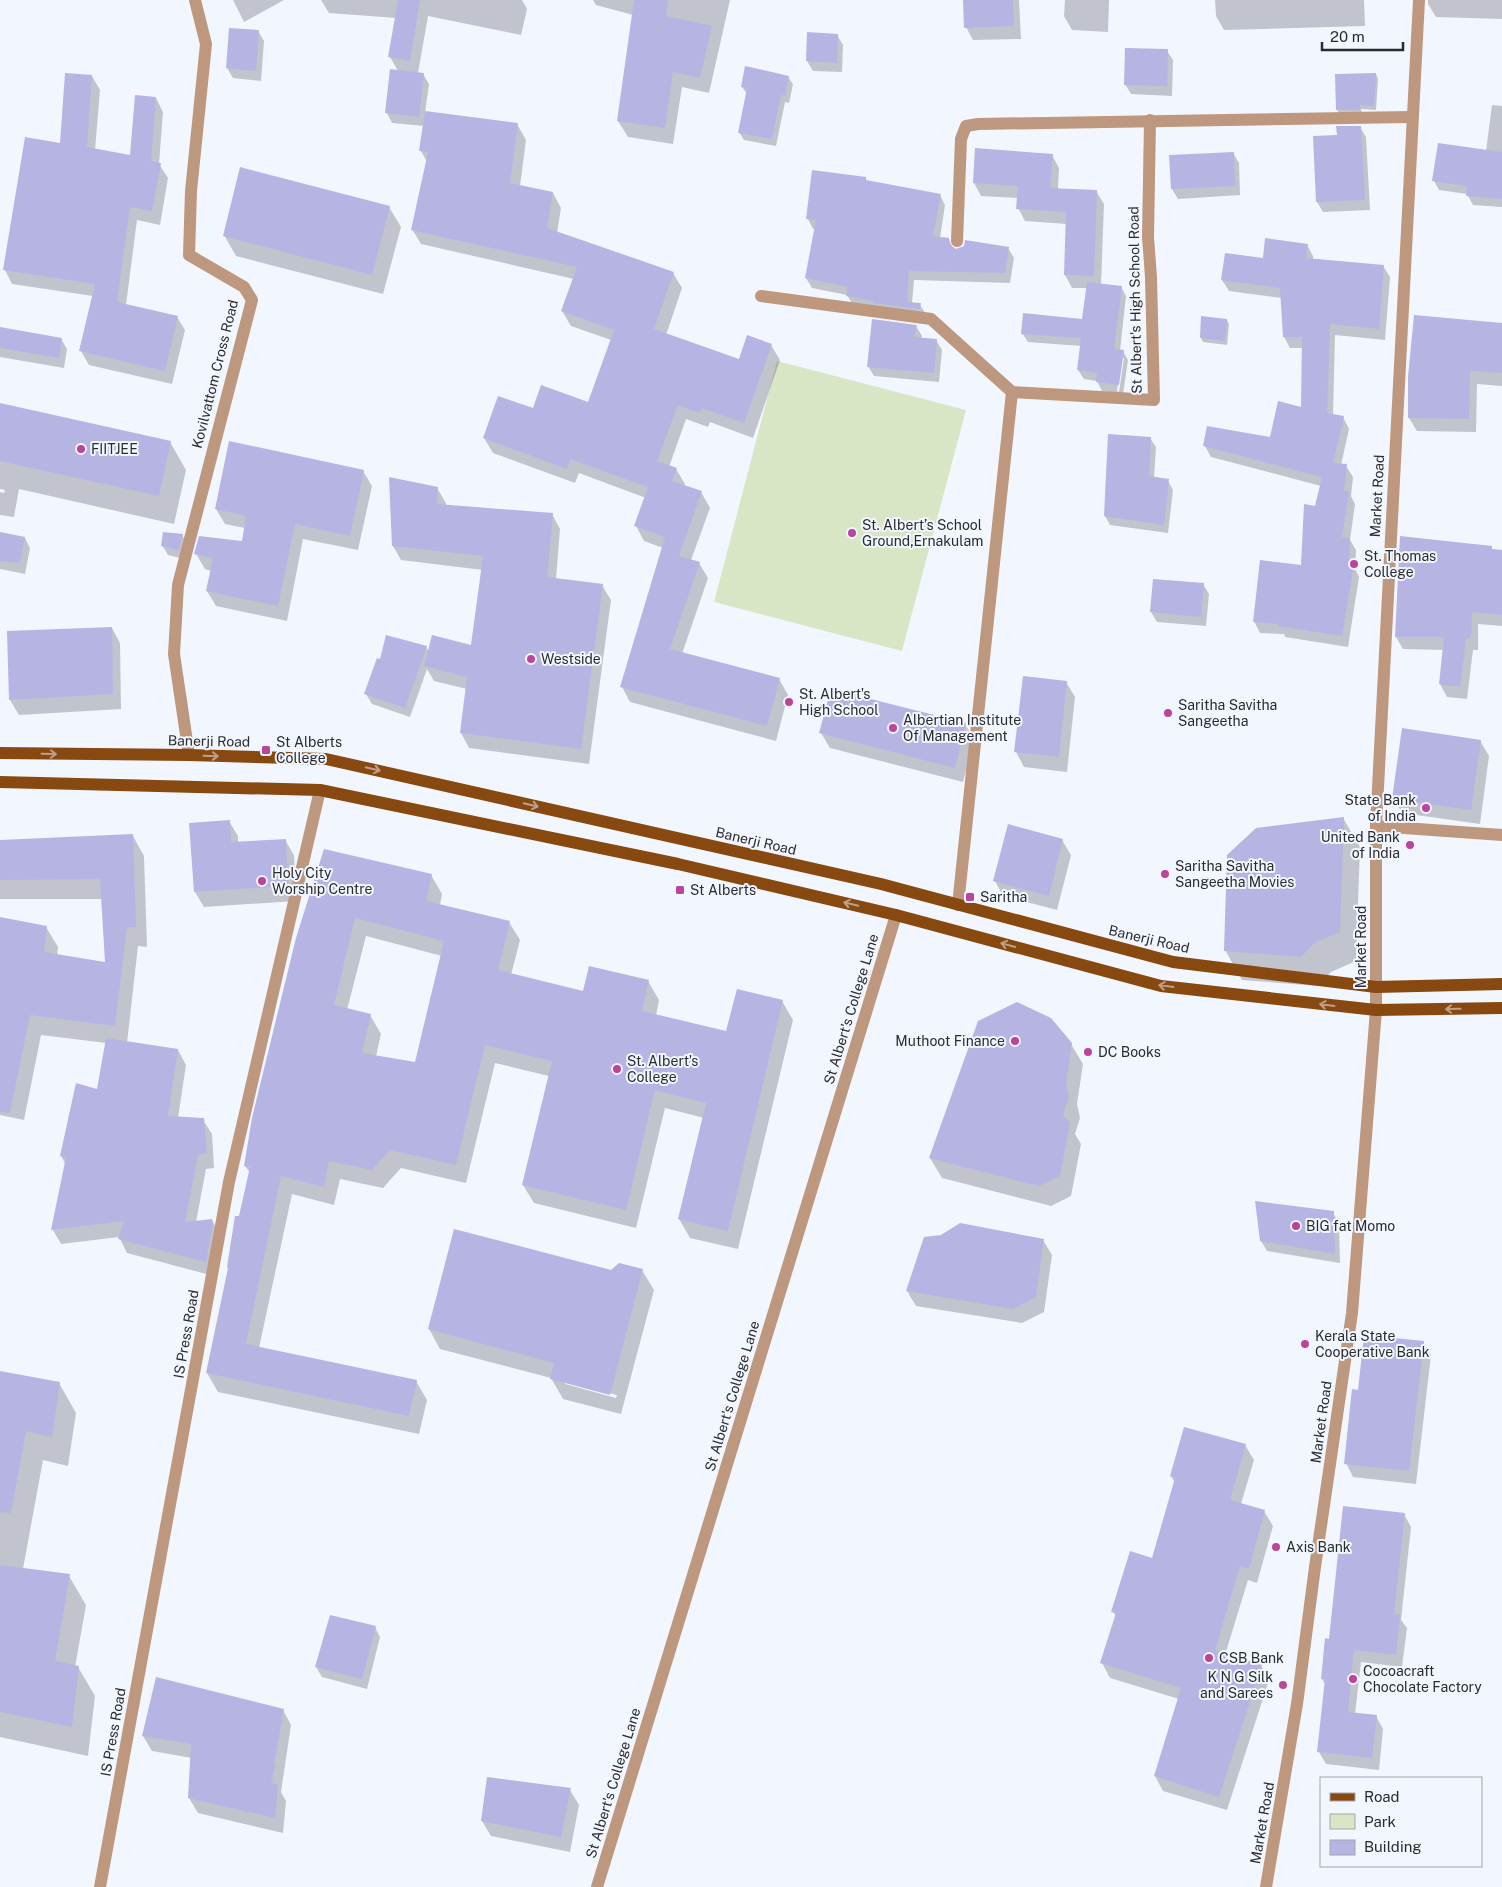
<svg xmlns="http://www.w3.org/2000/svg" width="1502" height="1887" font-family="'Public Sans',sans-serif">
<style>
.green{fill:#d8e6c6}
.shadow{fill:#0003;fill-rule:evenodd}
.building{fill:#b6b4e3;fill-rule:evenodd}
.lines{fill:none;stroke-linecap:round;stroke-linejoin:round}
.minor{stroke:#bd987f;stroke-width:12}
.tertiary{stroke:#bd987f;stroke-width:12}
.primary{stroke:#874910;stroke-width:12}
.oneway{stroke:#bca088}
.poi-dot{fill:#ba459c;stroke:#f2f6ff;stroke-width:2}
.labels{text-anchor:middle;stroke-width:4;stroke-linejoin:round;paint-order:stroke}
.street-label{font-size:14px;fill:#2a2b2f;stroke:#f2f6ff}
.poi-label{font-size:14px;fill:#2a2b2f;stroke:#f2f6ff;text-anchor:start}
</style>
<rect width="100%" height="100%" fill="#f2f6ff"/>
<!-- green -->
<polygon class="green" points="777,361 966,410 902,651 714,602"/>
<!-- shadow -->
<g class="shadow">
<polygon points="233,0 284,0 244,22"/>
<polygon points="321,0 522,0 527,9 521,35 428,16 418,73 423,74 429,84 425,113 517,124 526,140 520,186 553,193 561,208 557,233 673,273 682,288 666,335 739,361 771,345 780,360 753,438 710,422 708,427 686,419 669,467 676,469 685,484 684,486 701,492 710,508 691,560 699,563 708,578 682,654 779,679 788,695 776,741 630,702 622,687 663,548 644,541 636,526 646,498 579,473 575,483 493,453 484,438 533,410 589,404 611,340 571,326 562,311 574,279 421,244 412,229 427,162 421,151 424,126 392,123 387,113 398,71 390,57 396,18 329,13"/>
<polygon points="593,0 730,0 709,93 682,87 673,144 628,137 618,121 633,15 596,5"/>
<polygon points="964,0 1019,0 1021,39 973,40 966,27"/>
<polygon points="1065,0 1109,0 1108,32 1072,30 1064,16"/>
<polygon points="1215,0 1364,0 1365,26 1224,30 1216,16"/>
<polygon points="1428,0 1502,0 1502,19 1436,17 1428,4"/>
<polygon points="230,29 258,31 264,41 261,81 233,78 227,68"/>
<polygon points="837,35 843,45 842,72 813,71 807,61"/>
<polygon points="1167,51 1173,60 1172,96 1131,94 1125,84"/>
<polygon points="1376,74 1378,79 1376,110 1361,109 1362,114 1340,114 1337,110"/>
<polygon points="92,76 100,90 95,150 131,156 156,98 163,112 159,164 168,178 160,225 137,220 126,305 177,317 185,330 172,384 89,365 81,351 93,296 12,284 5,270"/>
<polygon points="788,77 793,84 789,103 785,102 776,146 744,140 739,132 747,94 742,87"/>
<polygon points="1492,105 1502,106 1502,207 1473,205 1467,194 1439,190 1434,181 1486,151"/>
<polygon points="1360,127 1366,137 1370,210 1323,212 1317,202 1314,138 1338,137"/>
<polygon points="1233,153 1239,163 1240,195 1178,199 1172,189"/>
<path d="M1052 155 1059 168 1058 189 1096 191 1104 204 1101 285 1121 287 1126 296 1120 351H1123L1128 360 1123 394 1102 391 1097 381 1084 379 1078 370 1081 346 1028 342 1022 333 1083 320 1087 288H1072L1065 275 1067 224 1025 221 1018 208V198L981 196 974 183ZM1122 358H1124L1119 392 1117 391Z"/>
<polygon points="865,179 867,181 940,195 945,205 940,238 948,239 954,249 1008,248 1014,258 1010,283 914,280 912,304 920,305 926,314 853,305 847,295 812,288 806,278 816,229 813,229 808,219"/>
<polygon points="389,207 401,227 383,294 236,256 224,235"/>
<polygon points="1307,245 1313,256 1313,260 1383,266 1390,277 1385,340 1335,335 1333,415 1343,417 1349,429 1341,465 1346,466 1353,477 1351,496 1355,504 1350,540 1356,550 1355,569 1359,577 1348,647 1285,637 1284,634 1260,633 1254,621 1302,566 1321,486 1211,457 1205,446 1271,438 1302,408 1303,348 1290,348 1284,337 1282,298 1229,291 1222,280 1264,260"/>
<polygon points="1227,320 1229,324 1227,345 1203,342 1201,338"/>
<polygon points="1502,325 1502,386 1477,384 1476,432 1417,431 1409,418"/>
<polygon points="916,326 922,336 921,339 936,340 942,350 939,382 874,376 868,366"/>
<polygon points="0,328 61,339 67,349 64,368 0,357"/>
<polygon points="0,404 170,442 186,470 174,524 19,489 14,517 0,515 0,492 4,493 5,490 0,489"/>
<polygon points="1150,438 1156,447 1154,478 1168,481 1173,490 1168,533 1110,525 1105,516"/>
<polygon points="363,471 372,486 358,550 303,539 287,621 216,606 207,591 211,571 205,569 196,554 243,542 245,528 225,524 216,509"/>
<polygon points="437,488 446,503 446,506 552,514 560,529 556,579 602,585 611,600 589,764 469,748 461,733 467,689 434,681 427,669 410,717 372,704 366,694 426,647 429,652 472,647 483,570 401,560 393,546"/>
<polygon points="0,533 25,538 30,548 25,574 0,569"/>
<polygon points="182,535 188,545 184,559 168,555 162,545"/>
<polygon points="1491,548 1493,550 1502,551 1502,626 1478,624 1478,650 1473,650 1467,699 1447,697 1440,684 1444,650 1403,649 1396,637"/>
<polygon points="1154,580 1203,584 1209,594 1206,626 1157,622 1151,612"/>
<polygon points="112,628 120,643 121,709 19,715 10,700"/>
<polygon points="1066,682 1075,697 1067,772 1024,767 1016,752"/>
<polygon points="965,724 974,739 963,782 830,748 821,733"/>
<polygon points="1480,741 1489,756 1480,824 1402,813 1393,798"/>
<polygon points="1343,818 1360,847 1356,961 1331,972 1318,986 1242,980 1225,950"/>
<polygon points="229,821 238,836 238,843 285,840 294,855 296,901 204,907 195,892"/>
<polygon points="133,836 144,856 147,947 138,946 127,1043 178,1050 186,1065 178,1118 203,1120 212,1134 214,1168 206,1169 196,1222 212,1220 220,1235 214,1276 127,1253 119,1237 61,1244 53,1230 66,1165 61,1156 98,1090 106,1043 41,1035 24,1120 0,1115 0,918 46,927 58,947 57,956 106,964 103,899 0,899 0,841"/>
<polygon points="1062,840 1071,855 1057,910 1003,896 995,881"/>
<path d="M431 875 442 894 440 905 509 922 520 940 511 975 584 992 648 981 659 1000 656 1016 727 1033 782 1001 793 1020 738 1249 690 1238 679 1219 704 1118 665 1108 636 1228 534 1203 523 1185 549 1076 495 1063 466 1183 401 1168 383 1188 340 1179 334 1205 292 1194 259 1348 416 1381 427 1400 419 1434 218 1392 207 1373 250 1173 245 1166 297 938ZM366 936 442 956 416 1063 376 1056 381 1034 370 1015 347 1010Z"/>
<polygon points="1071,1044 1083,1064 1077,1104 1080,1118 1075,1134 1081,1144 1071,1196 1051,1206 942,1178 930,1158"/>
<polygon points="1333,1213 1339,1223 1340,1263 1267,1251 1261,1241"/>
<path d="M454 1231 612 1272 642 1270 654 1290 621 1414 563 1399 551 1378 440 1349 429 1329ZM565 1382 617 1395 616 1398 565 1384Z"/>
<polygon points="925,1238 1043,1240 1052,1255 1044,1312 1022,1323 916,1306 907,1291"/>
<polygon points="1423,1342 1431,1355 1416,1484 1353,1477 1346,1463 1359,1391"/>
<polygon points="0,1372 59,1383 76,1413 68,1466 43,1460 23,1569 69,1576 86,1605 75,1667 78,1667 95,1696 88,1756 0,1737"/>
<polygon points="1245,1445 1254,1460 1241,1504 1264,1511 1273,1526 1257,1583 1248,1580 1225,1655 1261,1666 1269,1680 1227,1810 1163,1791 1155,1776 1179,1699 1110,1678 1102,1663 1116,1617 1113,1611 1153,1560 1175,1483 1171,1476"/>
<polygon points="1404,1514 1411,1527 1401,1620 1407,1628 1402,1667 1361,1662 1355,1714 1376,1716 1383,1729 1379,1770 1326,1764 1319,1752 1326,1686 1322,1679 1330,1640"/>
<polygon points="375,1627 380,1637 367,1689 322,1677 316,1667"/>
<polygon points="283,1710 291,1725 281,1792 286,1801 283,1833 198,1813 189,1798 192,1758 152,1751 143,1736"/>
<polygon points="570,1790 579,1805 570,1852 491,1836 482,1821"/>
</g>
<!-- building -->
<g class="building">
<polygon points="398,0 420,0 410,61 388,57"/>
<polygon points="634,0 668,0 666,16 712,26 700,78 673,72 665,128 617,121"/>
<polygon points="963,0 1013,0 1014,26 964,28"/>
<polygon points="229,28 259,30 256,71 226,68"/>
<polygon points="807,32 838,34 837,63 806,61"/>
<polygon points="1125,48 1168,49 1167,86 1124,85"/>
<polygon points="745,66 789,76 785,96 781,95 772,139 738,133 747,88 741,87"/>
<polygon points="390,69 424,73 419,117 385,113"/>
<polygon points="65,73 92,75 87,147 130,155 135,95 156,97 151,161 161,163 152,211 130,207 117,302 178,316 165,371 79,351 95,284 3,270 25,137 60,143"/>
<polygon points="1376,73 1374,106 1360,105 1360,110 1336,110 1335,74"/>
<polygon points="425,111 518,123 510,183 553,192 547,228 674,272 654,329 739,359 747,335 772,344 744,423 702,408 700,413 678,405 657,461 677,468 672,481 702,491 679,556 700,562 670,649 780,678 767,726 620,687 665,537 634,526 648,487 570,459 567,469 483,438 498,396 533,408 541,385 588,402 614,330 561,311 577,267 411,230 428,152 419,151"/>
<polygon points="1336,126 1361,126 1365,200 1316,202 1313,136 1337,135"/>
<polygon points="1438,143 1502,152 1502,199 1466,196 1467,186 1432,181"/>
<polygon points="975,148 1053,154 1050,188 1097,190 1094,276 1064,275 1066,212 1016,209 1018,186 973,183"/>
<polygon points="1234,152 1235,186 1171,189 1169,155"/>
<polygon points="240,167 390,206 372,275 223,236"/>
<polygon points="812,170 866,177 866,180 941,194 933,236 949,238 950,245 956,249 964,246 965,240 1009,247 1005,273 909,271 907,302 921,303 920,309 873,303 874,301 846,296 848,287 805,278 816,220 806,219"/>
<polygon points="1265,238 1308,244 1306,258 1384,265 1379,329 1330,324 1327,413 1344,416 1333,463 1347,464 1344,491 1349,491 1342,537 1350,538 1349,564 1354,564 1342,636 1278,626 1278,624 1253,622 1260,560 1301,565 1304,504 1315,506 1322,477 1203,446 1207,426 1270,437 1278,401 1301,407 1302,337 1283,337 1280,288 1221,280 1225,253 1263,258"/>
<polygon points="1087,282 1122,286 1114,349 1124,350 1119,385 1096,382 1097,373 1077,370 1081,338 1021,334 1023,313 1082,319"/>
<polygon points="1414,315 1502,323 1502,373 1470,371 1469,419 1408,418 1408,377"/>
<polygon points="1201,316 1227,319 1225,341 1200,338"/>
<polygon points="872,319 917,325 914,337 937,339 934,373 867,367"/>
<polygon points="0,327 62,338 59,358 0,348"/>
<polygon points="0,403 171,441 159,496 0,461"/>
<polygon points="1108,434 1151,437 1149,476 1169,479 1164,525 1104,516"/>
<polygon points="229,441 364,470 350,536 295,524 278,606 206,591 213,558 194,554 199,536 242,541 246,516 215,509"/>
<polygon points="389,477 438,487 437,504 553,513 547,577 603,584 581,749 460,733 467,677 424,666 432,635 471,645 483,556 392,546"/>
<polygon points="0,532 25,537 20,563 0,561"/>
<polygon points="163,532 183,534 179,550 161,546"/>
<polygon points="1400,536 1492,546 1492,549 1502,550 1502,615 1472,612 1471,638 1466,638 1460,687 1439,684 1444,637 1395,637"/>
<polygon points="1153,579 1204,583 1201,617 1150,612"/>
<polygon points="112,627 113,694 9,700 7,631"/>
<polygon points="386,635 427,646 405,708 364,694 377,658 380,659"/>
<polygon points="1023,676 1067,681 1059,757 1014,752"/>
<polygon points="831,689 966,723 955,768 819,733"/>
<polygon points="1402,728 1481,740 1471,810 1392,799"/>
<polygon points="1344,817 1340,932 1314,943 1301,957 1224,951 1227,855 1256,828"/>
<polygon points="230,820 231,842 286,839 288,886 194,892 189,823"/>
<polygon points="1008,824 1063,839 1049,896 993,881"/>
<polygon points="133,834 136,927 127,927 115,1026 30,1015 10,1113 0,1112 0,917 47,926 44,952 105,962 100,879 0,880 0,840"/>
<path d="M324 849 432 874 426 901 510 921 498 970 583 991 589 966 649 980 642 1011 726 1031 737 989 783 1000 728 1231 678 1219 706 1103 655 1090 626 1210 522 1185 552 1061 485 1045 456 1165 390 1150 372 1170 329 1161 324 1187 281 1176 246 1344 417 1380 409 1416 206 1373 228 1268 227 1267 235 1216H239L250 1167 244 1166 252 1118 296 938ZM355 918 444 941 415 1062 362 1053 371 1014 334 1005Z"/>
<polygon points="1017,1002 1051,1018 1072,1043 1066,1083 1069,1097 1063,1115 1070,1123 1060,1176 1039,1186 929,1158 978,1021"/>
<polygon points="106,1038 178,1049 168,1116 204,1118 207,1153 198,1155 185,1222 212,1219 213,1225 206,1262 118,1239 124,1221 51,1230 66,1157 60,1156 76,1083 97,1089"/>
<polygon points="1255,1201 1334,1211 1335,1254 1260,1241"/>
<polygon points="960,1223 1044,1239 1036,1297 1013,1309 906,1291 924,1237 941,1235"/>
<polygon points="454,1229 611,1270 619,1263 643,1269 610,1395 550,1379 554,1363 428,1329"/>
<polygon points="1364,1335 1424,1341 1409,1471 1344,1464 1352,1389 1358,1390"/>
<polygon points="0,1371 60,1382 52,1437 26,1431 11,1513 0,1512"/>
<polygon points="1184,1427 1246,1444 1230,1500 1265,1510 1249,1569 1240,1566 1215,1650 1262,1665 1219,1797 1154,1776 1181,1688 1100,1663 1116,1613 1111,1612 1130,1551 1152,1558 1175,1478 1170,1476"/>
<polygon points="1343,1506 1405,1513 1394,1614 1400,1615 1396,1655 1354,1650 1348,1712 1377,1715 1372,1758 1317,1752 1325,1679 1321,1679 1325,1638 1329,1639"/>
<polygon points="0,1565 70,1574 55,1661 79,1666 72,1727 0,1712"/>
<polygon points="330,1615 376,1626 362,1679 315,1667"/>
<polygon points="156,1677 284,1709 274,1764 276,1764 271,1783 278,1785 275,1818 188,1798 191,1744 142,1736"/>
<polygon points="487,1777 571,1788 561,1837 481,1821"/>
</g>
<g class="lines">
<!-- minor -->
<g class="minor">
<polyline points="957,241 961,139 966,126 978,124 1411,117"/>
<polyline points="761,296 931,319 1012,392 1154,400 1151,277 1148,237 1150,120"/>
<polyline points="189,755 174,654 178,585 252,300 244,287 189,255 191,191 206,44 195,0"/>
<polyline points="1376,826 1502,835"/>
<polyline points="958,905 1012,392"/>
<polyline points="100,1887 229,1182 320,790"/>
<polyline points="597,1887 896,915"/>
</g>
<!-- tertiary -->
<polyline class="tertiary" points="1266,1887 1297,1704 1315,1567 1352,1313 1376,1010 1376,826 1419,0"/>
<!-- primary -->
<g class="primary">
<polyline points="0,753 189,755 326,759 881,884 1173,962 1376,987 1502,984"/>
<polyline points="0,782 320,790 678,864 896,915 1161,986 1376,1010 1502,1008"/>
</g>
</g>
<!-- one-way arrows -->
<defs><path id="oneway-shaft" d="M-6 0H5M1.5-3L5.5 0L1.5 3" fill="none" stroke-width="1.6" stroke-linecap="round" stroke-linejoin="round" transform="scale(1.25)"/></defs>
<g class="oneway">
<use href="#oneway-shaft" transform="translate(49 754) rotate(1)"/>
<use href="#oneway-shaft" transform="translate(211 756) rotate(2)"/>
<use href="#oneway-shaft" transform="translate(373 769) rotate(13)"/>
<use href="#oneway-shaft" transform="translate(531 805) rotate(13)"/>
<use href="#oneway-shaft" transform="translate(851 904) rotate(-167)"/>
<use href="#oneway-shaft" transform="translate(1008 945) rotate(-165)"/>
<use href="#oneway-shaft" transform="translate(1166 986) rotate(-172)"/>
<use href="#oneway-shaft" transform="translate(1327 1005) rotate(-173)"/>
<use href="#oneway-shaft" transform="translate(1453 1009) rotate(179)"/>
</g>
<!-- markers -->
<g class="poi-dot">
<circle cx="81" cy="449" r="5"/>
<circle cx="852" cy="533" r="5"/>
<circle cx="1354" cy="564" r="5"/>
<circle cx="531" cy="659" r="5"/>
<circle cx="789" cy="702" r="5"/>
<circle cx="1168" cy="713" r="5"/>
<circle cx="893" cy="728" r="5"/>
<rect x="261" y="745" width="10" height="10" rx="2.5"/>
<circle cx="1426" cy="808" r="5"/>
<circle cx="1410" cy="845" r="5"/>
<circle cx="1165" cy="874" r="5"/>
<circle cx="262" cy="881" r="5"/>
<rect x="675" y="885" width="10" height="10" rx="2.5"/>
<rect x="965" y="892" width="10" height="10" rx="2.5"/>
<circle cx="1015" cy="1041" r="5"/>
<circle cx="1088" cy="1052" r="5"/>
<circle cx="617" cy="1069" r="5"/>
<circle cx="1296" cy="1226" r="5"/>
<circle cx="1305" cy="1344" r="5"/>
<circle cx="1276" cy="1547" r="5"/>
<circle cx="1209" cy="1658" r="5"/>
<circle cx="1353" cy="1679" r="5"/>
<circle cx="1283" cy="1685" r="5"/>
</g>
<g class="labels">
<!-- street labels -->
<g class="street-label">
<text transform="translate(1135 300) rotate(-91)" y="5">St Albert's High School Road</text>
<text transform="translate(215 374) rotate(-76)" y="5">Kovilvattom Cross Road</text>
<text transform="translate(1377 496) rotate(-87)" y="5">Market Road</text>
<text transform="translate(209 741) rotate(1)" y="5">Banerji Road</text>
<text transform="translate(756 841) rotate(13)" y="5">Banerji Road</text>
<text transform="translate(1149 939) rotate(13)" y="5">Banerji Road</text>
<text transform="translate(1361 947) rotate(-90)" y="5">Market Road</text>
<text transform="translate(851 1009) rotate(-73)" y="5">St Albert's College Lane</text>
<text transform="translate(186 1334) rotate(-80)" y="5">IS Press Road</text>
<text transform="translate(732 1396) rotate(-73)" y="5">St Albert's College Lane</text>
<text transform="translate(1321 1422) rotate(-82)" y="5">Market Road</text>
<text transform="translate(113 1732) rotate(-80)" y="5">IS Press Road</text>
<text transform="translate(613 1783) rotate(-73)" y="5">St Albert's College Lane</text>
<text transform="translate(1262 1823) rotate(-80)" y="5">Market Road</text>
</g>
<!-- poi labels -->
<g class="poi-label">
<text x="91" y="454">FIITJEE</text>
<text x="862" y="530">St. Albert’s School<tspan x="862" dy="16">Ground,Ernakulam</tspan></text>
<text x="1364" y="561">St. Thomas<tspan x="1364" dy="16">College</tspan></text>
<text x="541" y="664">Westside</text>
<text x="799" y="699">St. Albert's<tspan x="799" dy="16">High School</tspan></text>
<text x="1178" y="710">Saritha Savitha<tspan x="1178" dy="16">Sangeetha</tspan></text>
<text x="903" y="725">Albertian Institute<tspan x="903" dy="16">Of Management</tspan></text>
<text x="276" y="747">St Alberts<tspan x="276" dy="16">College</tspan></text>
<text x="1416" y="805" text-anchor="end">State Bank<tspan x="1416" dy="16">of India</tspan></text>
<text x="1400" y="842" text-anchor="end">United Bank<tspan x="1400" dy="16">of India</tspan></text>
<text x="1175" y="871">Saritha Savitha<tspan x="1175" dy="16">Sangeetha Movies</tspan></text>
<text x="272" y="878">Holy City<tspan x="272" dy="16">Worship Centre</tspan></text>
<text x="690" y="895">St Alberts</text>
<text x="980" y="902">Saritha</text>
<text x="1005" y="1046" text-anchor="end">Muthoot Finance</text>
<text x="1098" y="1057">DC Books</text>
<text x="627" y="1066">St. Albert's<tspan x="627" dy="16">College</tspan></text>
<text x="1306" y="1231">BIG fat Momo</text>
<text x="1315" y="1341">Kerala State<tspan x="1315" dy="16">Cooperative Bank</tspan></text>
<text x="1286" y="1552">Axis Bank</text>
<text x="1219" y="1663">CSB Bank</text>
<text x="1363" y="1676">Cocoacraft<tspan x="1363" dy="16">Chocolate Factory</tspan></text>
<text x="1273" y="1682" text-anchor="end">K N G Silk<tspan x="1273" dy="16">and Sarees</tspan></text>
</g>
</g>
<!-- legend -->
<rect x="1320" y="1777" width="162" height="90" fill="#f2f6ff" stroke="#a2a5ac"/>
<rect x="1330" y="1793" width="25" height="8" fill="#874910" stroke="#a2a5ac"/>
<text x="1364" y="1802" font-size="15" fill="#2a2b2f">Road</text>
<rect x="1330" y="1814" width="25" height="15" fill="#d8e6c6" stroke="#a2a5ac"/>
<text x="1364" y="1827" font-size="15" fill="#2a2b2f">Park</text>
<rect x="1330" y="1840" width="25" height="15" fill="#b6b4e3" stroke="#a2a5ac"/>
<text x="1364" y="1852" font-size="15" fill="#2a2b2f">Building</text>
<!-- scale -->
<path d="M1322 42v8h81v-8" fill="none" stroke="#2a2b2f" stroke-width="2.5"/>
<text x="1330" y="42" font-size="15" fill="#2a2b2f" stroke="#f2f6ff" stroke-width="4" paint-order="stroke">20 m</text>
</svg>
